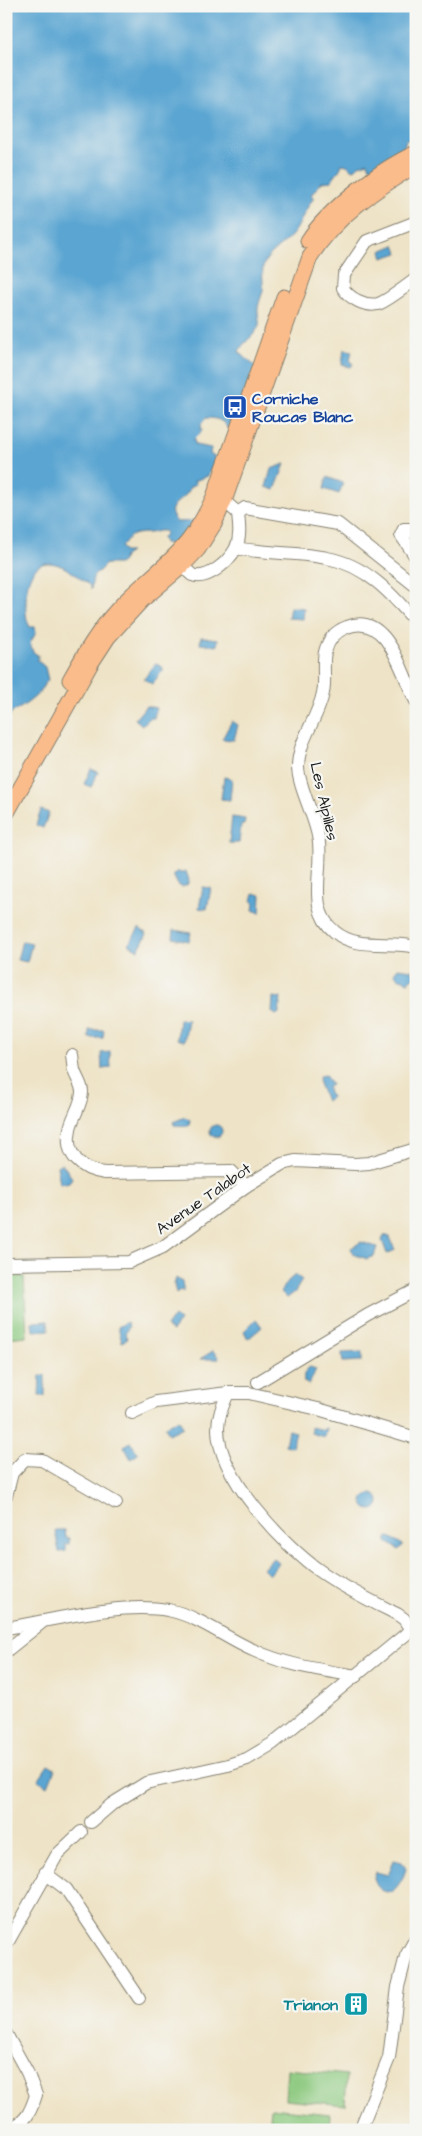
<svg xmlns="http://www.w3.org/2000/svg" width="422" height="2136" font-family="'Architects Daughter',sans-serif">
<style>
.grass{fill:#8cc97f;stroke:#54724e}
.water{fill:#5aa5d2;stroke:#3b6077}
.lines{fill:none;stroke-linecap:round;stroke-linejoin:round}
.minor-casing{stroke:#858071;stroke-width:14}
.major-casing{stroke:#858071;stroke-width:17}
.minor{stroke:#fff;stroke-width:12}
.major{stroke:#fabc8b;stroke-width:15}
.labels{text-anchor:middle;stroke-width:4.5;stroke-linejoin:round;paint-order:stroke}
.transit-label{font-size:16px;font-weight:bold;fill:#164399;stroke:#f6f6f2;text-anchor:start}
.street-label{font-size:16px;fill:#1c1c1c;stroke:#f6f6f2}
.culture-label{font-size:16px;font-weight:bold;fill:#0d838f;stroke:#f6f6f2;text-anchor:end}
</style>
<rect width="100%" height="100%" fill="#f6f6f2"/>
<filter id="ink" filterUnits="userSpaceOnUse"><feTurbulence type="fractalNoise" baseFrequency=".02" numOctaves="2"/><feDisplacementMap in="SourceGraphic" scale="10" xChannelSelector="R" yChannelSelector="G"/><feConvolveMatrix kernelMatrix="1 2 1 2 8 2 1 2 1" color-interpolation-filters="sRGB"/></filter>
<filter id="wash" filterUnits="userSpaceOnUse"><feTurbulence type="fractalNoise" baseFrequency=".0096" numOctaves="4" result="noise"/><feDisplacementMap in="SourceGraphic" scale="20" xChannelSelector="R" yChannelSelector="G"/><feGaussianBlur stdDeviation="1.12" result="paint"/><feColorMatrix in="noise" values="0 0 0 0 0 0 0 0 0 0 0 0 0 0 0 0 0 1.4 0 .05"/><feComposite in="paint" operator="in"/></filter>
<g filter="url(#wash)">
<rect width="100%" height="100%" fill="#eee3c6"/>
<!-- grass -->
<g class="grass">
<polygon points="24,1276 27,1336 6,1338 6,1277"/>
<polygon points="287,2069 347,2075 345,2105 285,2099"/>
<polygon points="271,2108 330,2114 329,2130 269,2130"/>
</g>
<!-- water -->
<g class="water">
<path d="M6 6H416V140H406L403 150 404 155 378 169 369 166 368 162 359 165 354 170 351 169 347 165 342 164C340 172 334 174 332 181L322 182 311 195 314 198C305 208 301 224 293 234 285 244 268 253 264 264 261 273 264 283 263 291 261 298 257 306 258 313 258 317 260 322 259 325 256 336 241 343 239 352L256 367 234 416 229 422 232 424 228 430C224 420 217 418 206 418L201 424 202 431 194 439 195 445 211 448 210 454 216 458 208 476 194 481 196 484 190 487C188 501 160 504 177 522L195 521 177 552 172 544 164 543 162 538 166 533 164 531C157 530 154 533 148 533 132 534 132 533 121 547L124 552H130L124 556 123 561 119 564H106L93 577 91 589C90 584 85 582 81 579 54 556 28 554 26 599 26 610 25 618 30 627H35L36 633 30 643 33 652 38 655V661L45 667 48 680C44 684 43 686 41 690 38 696 19 710 12 712L6 720Z"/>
<polygon points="395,245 398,253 383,258 381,251"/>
<polygon points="344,349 352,351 350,360 353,364 351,367 342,365"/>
<polygon points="285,464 275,490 266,487 271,469"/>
<polygon points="327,477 343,483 339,494 324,489"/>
<polygon points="290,607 304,608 303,619 288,618"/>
<polygon points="201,637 218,639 217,646 200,644"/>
<polygon points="156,663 164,669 152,684 144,679"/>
<polygon points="146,706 156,708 154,718 150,718 142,725 135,719"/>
<polygon points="232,721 238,725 234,740 222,739"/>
<polygon points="91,769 98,772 91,787 84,784"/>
<polygon points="224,777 232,779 230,800 221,799"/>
<polygon points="41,810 49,813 43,828 36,825"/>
<polygon points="232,817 245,819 244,825 241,825 239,843 229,843"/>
<polygon points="177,871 180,873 186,871 189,880 187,885 182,887 178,885 173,875"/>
<polygon points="203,887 211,888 207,909 199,908"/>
<polygon points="254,893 261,895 260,913 253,910 254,904 252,901"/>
<polygon points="139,928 147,934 138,950 129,944"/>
<polygon points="174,930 191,933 189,941 173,938"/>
<polygon points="22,941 32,943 27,962 17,960"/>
<polygon points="398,968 412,970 415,977 408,982 398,978 394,973"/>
<polygon points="273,997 281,998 279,1013 276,1015 272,1012"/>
<polygon points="179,1019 188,1020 184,1041 177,1039"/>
<polygon points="89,1030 104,1030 103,1038 89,1038"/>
<polygon points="110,1052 111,1068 102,1069 101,1053"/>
<polygon points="325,1075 331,1085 327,1087 331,1098 326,1101 318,1081 320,1076"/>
<polygon points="185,1117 190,1120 189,1126 174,1125 173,1122"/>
<circle cx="216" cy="1131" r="6"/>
<polygon points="62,1163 72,1178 69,1182 60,1184 57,1166"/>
<polygon points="384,1235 390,1237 395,1250 387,1254 382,1240"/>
<polygon points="361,1242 377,1247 374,1256 367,1259 353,1254 351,1248"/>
<polygon points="295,1275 302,1280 295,1292 287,1298 281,1292 288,1281"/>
<polygon points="176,1278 182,1282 184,1292 180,1290 176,1293 174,1285"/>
<polygon points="174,1316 180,1321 172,1331 166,1327"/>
<polygon points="256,1319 262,1327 248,1339 244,1331"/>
<polygon points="48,1321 49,1330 33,1331 32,1322"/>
<polygon points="127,1322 129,1327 125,1333 127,1339 122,1342 118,1327"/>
<polygon points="213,1351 219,1358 218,1359 200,1359"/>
<polygon points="362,1352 362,1361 343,1362 342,1353"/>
<path d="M310 1367 316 1369 309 1385 304 1382C303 1375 304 1371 310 1367Z"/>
<polygon points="45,1375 45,1396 39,1396 40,1376"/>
<polygon points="179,1419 183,1427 169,1434 165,1426"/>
<polygon points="311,1427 323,1430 324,1428 326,1428 324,1437 311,1433"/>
<polygon points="288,1430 296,1432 292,1447 285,1445"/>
<polygon points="131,1442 138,1454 131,1459 124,1446"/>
<circle cx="371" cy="1502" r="8"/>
<polygon points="55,1530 65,1530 66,1538 69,1538 69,1544 66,1544 66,1551 59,1552"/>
<polygon points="390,1537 403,1545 399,1550 387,1542 387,1538"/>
<polygon points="273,1558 279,1563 269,1575 263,1569"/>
<polygon points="48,1765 55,1769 48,1786 38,1780"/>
<path d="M394 1860 402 1862 406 1869C403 1879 399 1885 392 1892 382 1893 375 1887 374 1877L376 1872 388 1875Z"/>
</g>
</g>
<g filter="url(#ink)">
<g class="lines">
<defs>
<g id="minor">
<path d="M416 222 367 241 344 275 343 288C349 298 365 307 378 304 385 302 408 285 416 279"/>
<polyline points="238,513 245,508 338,524 416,586"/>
<polyline points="416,534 409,529 404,529 401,535 416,557"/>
<path d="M236 548C266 554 297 552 327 558 366 565 392 594 416 622"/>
<path d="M178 558 182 566 192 575C208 581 229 561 236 548 241 537 239 524 238 513L224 501 216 497"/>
<path d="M416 701C402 676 388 610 347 627 336 631 328 640 325 652 322 665 326 680 323 693 318 719 298 740 298 767 298 785 315 817 318 836 325 869 305 908 335 932 358 951 389 940 416 947"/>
<path d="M72 1055C73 1060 73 1065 74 1070 76 1078 82 1084 82 1092 82 1105 72 1117 70 1129 64 1155 81 1170 105 1173L231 1171 246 1186"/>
<polyline points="6,1264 129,1262 163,1247 246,1186 282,1164 295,1161 355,1164 369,1163 416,1149"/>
<polyline points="258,1382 368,1315 416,1290"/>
<path d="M228 1393C223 1405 218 1416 218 1429 218 1476 284 1546 320 1571 344 1588 371 1601 397 1614L404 1619 411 1630"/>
<polyline points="132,1413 156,1402 228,1393 249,1393 318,1409 416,1438"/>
<polyline points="6,1496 12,1473 25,1459 42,1460 116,1503"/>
<path d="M6 1628C54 1620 120 1602 168 1610 199 1616 225 1638 253 1650 285 1665 321 1670 356 1676"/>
<polyline points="6,1651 41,1623"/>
<polyline points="91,1822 112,1804 146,1783 228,1765 247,1759 272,1744 416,1626"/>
<polyline points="45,1873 66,1889 139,1998"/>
<polyline points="6,1945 57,1855 81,1832"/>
<path d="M6 2034 27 2072 36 2095C31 2111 25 2126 6 2128"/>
<polyline points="360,2130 389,2058 398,1987 406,1956 416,1938"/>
</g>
<g id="major">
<path d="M308 241C327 210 382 168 416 153"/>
<path d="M70 680C84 655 98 631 117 610 139 585 169 566 189 540 199 527 207 512 214 497L284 297"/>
<path d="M6 814 91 663 108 637 142 600 182 566 198 549 214 524 224 501 310 257C336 216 374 190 416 165"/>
</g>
</defs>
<!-- minor casing -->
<use href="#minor" class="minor-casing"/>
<!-- major casing -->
<use href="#major" class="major-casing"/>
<!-- minor -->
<use href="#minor" class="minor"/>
<!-- major -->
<use href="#major" class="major"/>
</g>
</g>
<!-- icons -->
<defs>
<symbol id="bus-square" viewBox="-11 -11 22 22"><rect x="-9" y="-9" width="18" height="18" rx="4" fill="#1a4fb4" stroke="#f6f6f2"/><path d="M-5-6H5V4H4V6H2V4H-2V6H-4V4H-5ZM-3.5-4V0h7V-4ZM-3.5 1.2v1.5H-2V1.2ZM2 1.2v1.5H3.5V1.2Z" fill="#fff"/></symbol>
<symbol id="building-square" viewBox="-11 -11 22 22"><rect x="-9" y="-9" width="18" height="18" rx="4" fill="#0f9aa8" stroke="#f6f6f2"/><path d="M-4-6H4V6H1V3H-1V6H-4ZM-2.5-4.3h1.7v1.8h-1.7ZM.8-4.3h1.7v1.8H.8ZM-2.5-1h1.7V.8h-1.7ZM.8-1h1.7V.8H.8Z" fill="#fff"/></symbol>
</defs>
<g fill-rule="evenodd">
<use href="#bus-square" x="221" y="393" width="28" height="28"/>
<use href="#building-square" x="342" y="1990" width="28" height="28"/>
</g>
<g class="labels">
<!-- transit labels -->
<g class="transit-label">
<text x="252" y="404">Corniche<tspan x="252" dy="18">Roucas Blanc</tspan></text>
</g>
<!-- street labels -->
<g class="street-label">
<text transform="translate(325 801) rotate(77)" y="6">Les Alpilles</text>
<text transform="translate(203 1198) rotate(-35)" y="6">Avenue Talabot</text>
</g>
<!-- culture labels -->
<g class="culture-label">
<text x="338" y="2010">Trianon</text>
</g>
</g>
<!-- margin -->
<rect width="422" height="2136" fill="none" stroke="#f6f6f2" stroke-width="25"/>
</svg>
